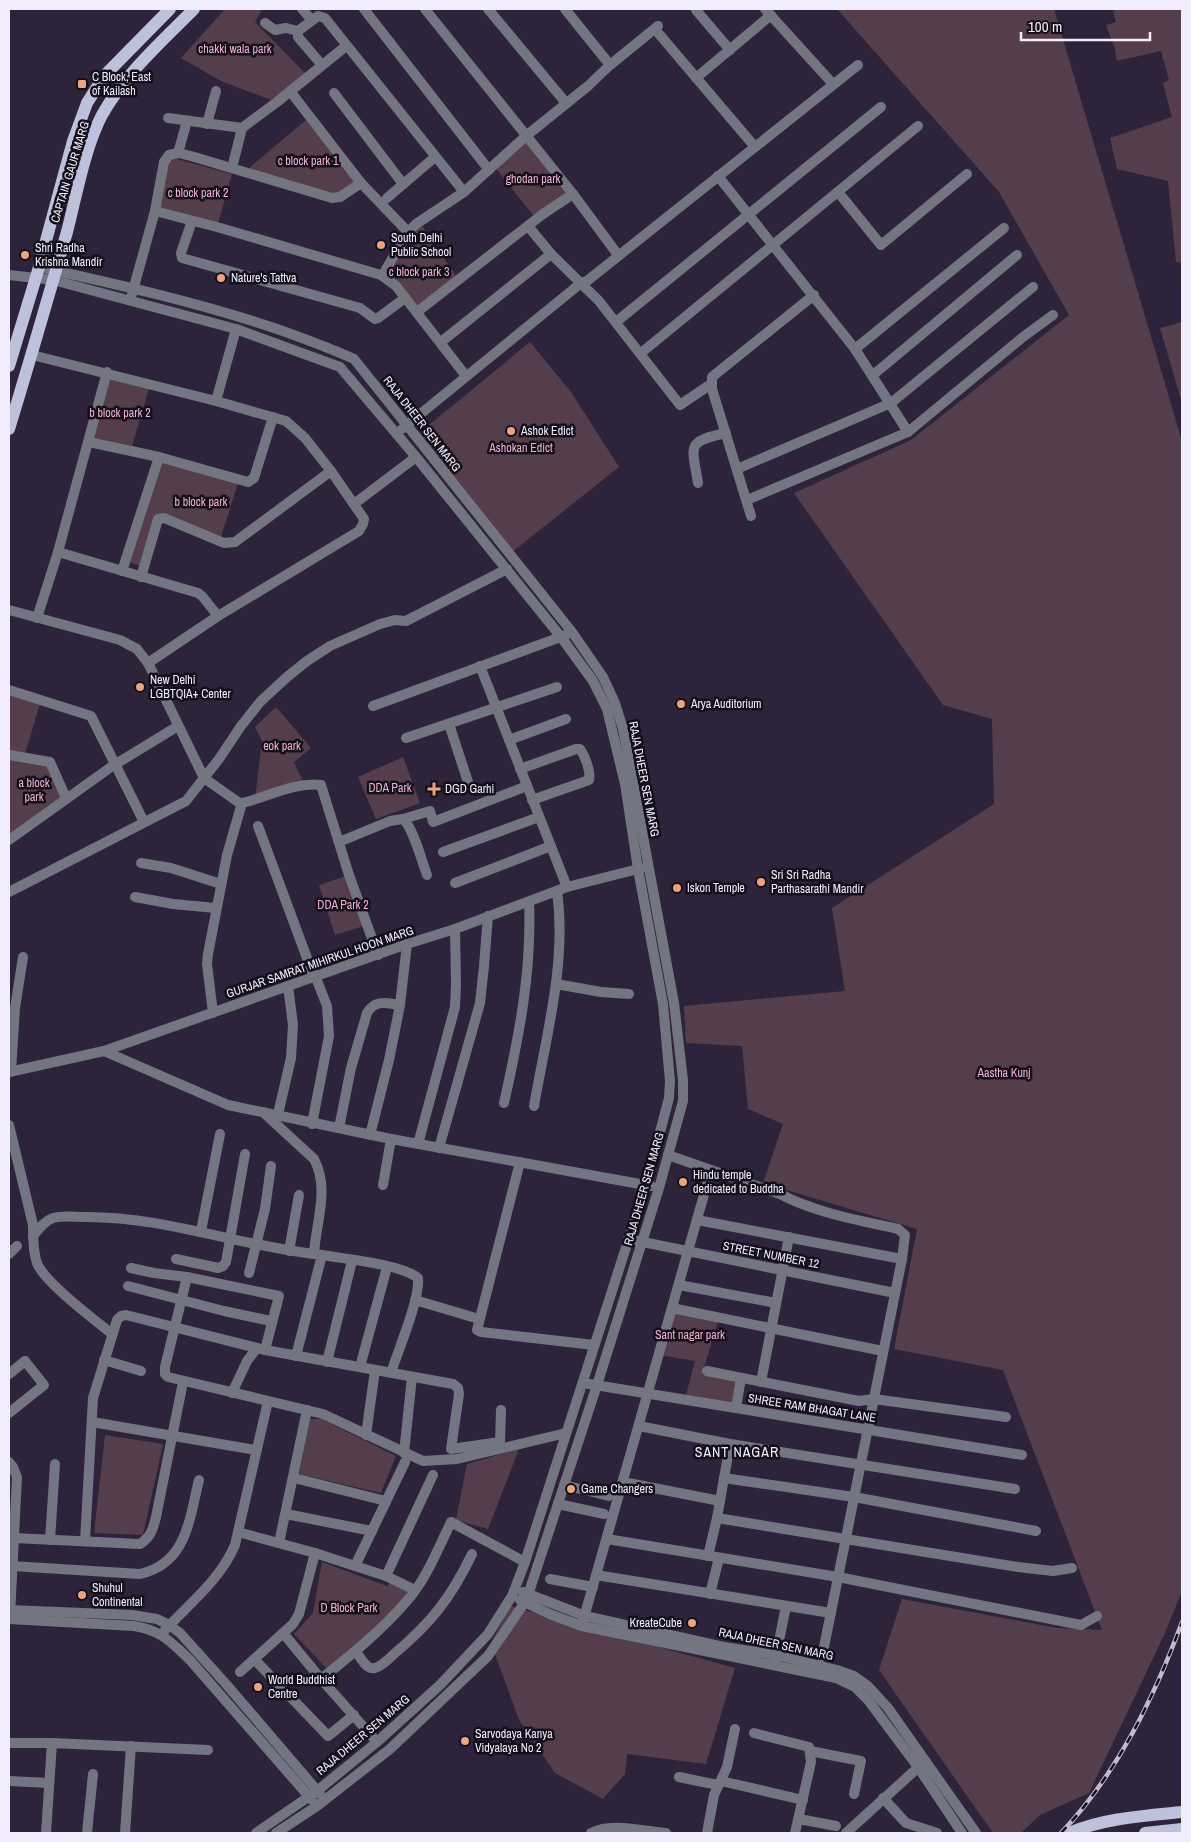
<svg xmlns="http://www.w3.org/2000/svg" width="1191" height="1842" font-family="'Archivo Narrow',sans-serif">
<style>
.green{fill:#553e4b}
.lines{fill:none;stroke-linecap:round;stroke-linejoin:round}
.minor{stroke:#737581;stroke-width:10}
.major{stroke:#bec1db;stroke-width:12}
.rail-casing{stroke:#c0bacc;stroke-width:4.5}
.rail{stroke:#130f1a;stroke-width:2.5;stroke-dasharray:8;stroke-linecap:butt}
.poi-dot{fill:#f0a279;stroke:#130f1a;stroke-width:2}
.labels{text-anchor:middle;stroke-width:5;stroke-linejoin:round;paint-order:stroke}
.park-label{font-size:12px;fill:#f0b0d4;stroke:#130f1a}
.poi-label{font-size:12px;fill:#f2edfd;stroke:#130f1a;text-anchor:start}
.street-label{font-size:12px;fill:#f2edfd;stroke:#130f1a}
.neighbourhood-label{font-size:14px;letter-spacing:1px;fill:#f2edfd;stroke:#130f1a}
</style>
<rect width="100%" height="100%" fill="#2d243b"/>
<!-- green -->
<g class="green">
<polygon points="225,9 262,9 255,22 308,76 277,102 221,81 181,58"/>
<polygon points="837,9 1054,9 1182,441 1182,1591 1165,1633 1089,1793 1040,1815 1021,1833 993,1833 879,1670 902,1599 1057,1628 1102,1630 1003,1370 894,1349 917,1229 763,1183 783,1124 748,1109 742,1046 686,1043 684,1006 845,991 832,908 994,804 992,719 943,705 794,493 911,440 1069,315 999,192"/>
<polygon points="1121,9 1182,9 1182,263 1176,262 1168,181 1117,169 1110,138 1172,117 1163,83 1169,80 1161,51 1117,61 1115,49 1106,25 1116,22 1113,11"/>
<polygon points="313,114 368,184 341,202 253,176 250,167"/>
<polygon points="529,136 572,192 533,215 493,165"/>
<polygon points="169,157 232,174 217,227 159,208"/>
<polygon points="420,223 456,276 417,312 385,277 408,232"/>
<polygon points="1182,322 1182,403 1160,328"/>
<polygon points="530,342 571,392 619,467 512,552 418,434"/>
<polygon points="109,377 149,388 132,446 91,437"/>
<polygon points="155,459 239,480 220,540 159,520 144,567 123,560"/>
<polygon points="9,690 41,700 24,757 50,762 66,798 9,840"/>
<polygon points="276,707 311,748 294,762 305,786 255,800 262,741 255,727"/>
<polygon points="403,757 420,803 376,819 358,777"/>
<polygon points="349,875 367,925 335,935 319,885"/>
<polygon points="672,1308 719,1318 703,1371 741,1381 736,1408 685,1399 695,1361 659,1355"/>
<polygon points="310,1419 321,1419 396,1456 381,1493 299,1474"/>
<polygon points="105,1435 163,1444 143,1535 94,1533"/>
<polygon points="519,1449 488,1529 456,1520 467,1464"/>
<polygon points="322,1562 387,1586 394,1578 411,1584 405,1598 330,1672 294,1634 313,1613"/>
<polygon points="510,1606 735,1668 706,1764 627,1754 625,1774 603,1799 555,1773 519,1720 491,1643"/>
</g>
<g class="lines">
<!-- minor -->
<g class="minor">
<polyline points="302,9 312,20"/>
<polyline points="364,9 489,170"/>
<polyline points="425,9 573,194 618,255"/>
<polyline points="488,9 566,103"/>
<polyline points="565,9 610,65"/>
<polyline points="765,9 833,84"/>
<polyline points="696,10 730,50"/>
<polyline points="265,23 275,30 286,28 298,31"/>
<polyline points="659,34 755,147"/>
<polyline points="322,65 298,37 298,31 318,16 325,18 464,192"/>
<polyline points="696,78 771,15"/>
<polyline points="290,91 361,183 408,232"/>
<polyline points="334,93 403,184"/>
<polyline points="168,118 242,128"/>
<polyline points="207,124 216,91"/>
<polyline points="178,153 187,121"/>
<polyline points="232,168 242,128 277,102 346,46"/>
<polyline points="718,176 855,349 908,432"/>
<polyline points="838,192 881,245 967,174"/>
<polyline points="387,198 435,157"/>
<polyline points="155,211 217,227 381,275 396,286 466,376"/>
<polyline points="192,221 181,253 182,258 360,308 375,319 378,318 405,298"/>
<polyline points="528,226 551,254 599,301 680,405 711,384"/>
<path d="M39 267C120 285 201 303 280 330 305 339 330 348 354 359L572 632 603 677 615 703 623 729 674 1003 683 1080V1101L659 1188 597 1385 528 1595 525 1602 488 1656 390 1749 317 1806 276 1833"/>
<polyline points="9,275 53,280 236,329 340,367 416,457 561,637 593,681 607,709 625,784 638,869 663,1004 670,1081 669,1098 646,1185 525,1562 512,1596 488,1634 440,1685 377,1742 317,1791 256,1833"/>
<polyline points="382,276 408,232 416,224 464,192 526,136 588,86 610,65 658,26"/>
<polyline points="132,294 155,211 164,162 169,155 178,153 191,156 332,198 340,197 361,183"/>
<polyline points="417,312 543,214 573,194"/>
<polyline points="616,322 881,107"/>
<polyline points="441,342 551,254"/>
<polyline points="855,349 1004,228"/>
<polyline points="641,353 918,126"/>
<polyline points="32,355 216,401 286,421 305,438 331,471 364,519 363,524 359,531 218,616 148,663"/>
<polyline points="873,375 1017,255"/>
<polyline points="216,401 236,329"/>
<polyline points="402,429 581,283 587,281 858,65"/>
<polyline points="89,442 159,457 248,482 254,478 273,417"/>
<polyline points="737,469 891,403 1033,287"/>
<path d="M698 483C692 445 685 442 726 433"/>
<polyline points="747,500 908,432 1023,337 1053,315"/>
<polyline points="354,504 416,457"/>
<polyline points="751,516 712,389 712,377 814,295"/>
<polyline points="58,552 198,593 202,596 218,616"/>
<polyline points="122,571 159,457"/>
<polyline points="141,577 158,519 164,518 224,543 235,542 331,471"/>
<path d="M9 610 120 640 137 649 148 663 204 778 238 802 242 803C267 797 295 782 321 785L349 875 378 955"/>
<polyline points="37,618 58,552 107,372"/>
<polyline points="480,666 567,887"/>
<polyline points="9,690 91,716 144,822"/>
<polyline points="373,706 566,635"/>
<polyline points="449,724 469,785"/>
<polyline points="406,738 557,687"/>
<polyline points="509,740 566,719"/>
<polyline points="9,755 50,762 66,798"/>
<path d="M520 769 576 749H580C585 756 591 771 589 780L532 800"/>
<polyline points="403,819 430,811 433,822 527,786"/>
<polyline points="258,826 314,977 316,978 327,1006 329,1036 312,1124"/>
<polyline points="9,840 111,767 178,726"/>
<path d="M339 842 390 821 403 819C413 827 422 862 427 875"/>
<polyline points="443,852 539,817"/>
<polyline points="141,863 171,868 221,884"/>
<polyline points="455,883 551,846"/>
<polyline points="9,892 186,801 219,759 241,726 260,702 287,677 307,661 330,646 380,624 395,620 406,621 507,569"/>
<polyline points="135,897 173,904 216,908"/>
<polyline points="556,984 601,992 629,994"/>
<polyline points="213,1013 207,964 208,954 227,855 242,803"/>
<polyline points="104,1051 228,1105 391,1139 651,1186"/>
<polyline points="11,1071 15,1008 23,957"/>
<polyline points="9,1072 104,1051 407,944 455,929 567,887 642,868"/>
<path d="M504 1103C519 1036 532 971 529 902"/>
<path d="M534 1106C546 1036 567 963 557 891"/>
<path d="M263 1112 314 1159C330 1189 316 1221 314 1254L322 1255 296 1356"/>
<polyline points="278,1114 291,1058 293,1025 288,986"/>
<path d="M9 1125 33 1225C33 1237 33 1252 37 1263 44 1282 95 1320 112 1334"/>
<path d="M339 1128 351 1068 367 1013C375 999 386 1003 400 1005"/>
<polyline points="370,1135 389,1060 400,1005 407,944"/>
<polyline points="418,1144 455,1007 456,984 455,929"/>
<polyline points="439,1148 480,1003 484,966 488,916"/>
<path d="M668 1155 780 1194C816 1213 858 1220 898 1229L905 1235 902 1259 822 1657"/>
<polyline points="520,1162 477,1330 481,1332 594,1345"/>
<polyline points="383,1185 391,1139"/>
<polyline points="697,1220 902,1259"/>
<polyline points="201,1231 220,1134"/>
<path d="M33 1236C38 1230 44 1221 53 1218 63 1215 76 1217 87 1217 166 1217 236 1245 314 1254"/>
<polyline points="628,1239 895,1293"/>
<polyline points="289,1251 299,1195"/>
<polyline points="9,1254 17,1246"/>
<path d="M322 1255C345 1259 401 1264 418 1278 420 1300 398 1350 391 1373"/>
<polyline points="176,1259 218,1268 223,1266 226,1262 245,1154"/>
<polyline points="131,1268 154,1273 187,1277 279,1296 265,1350"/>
<polyline points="249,1273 265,1209 271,1166"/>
<polyline points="187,1277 165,1367 165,1374 168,1377 323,1414 423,1461 457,1459 566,1433"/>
<polyline points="679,1285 776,1303"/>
<polyline points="128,1286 224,1311 271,1321"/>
<polyline points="415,1300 479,1319"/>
<polyline points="672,1308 883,1351"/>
<polyline points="104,1360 141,1371"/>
<polyline points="327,1362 352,1261"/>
<polyline points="360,1367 387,1267"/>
<polyline points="707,1371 859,1401 874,1399 1006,1417"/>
<polyline points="9,1374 25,1361 44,1385 9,1413"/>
<polyline points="761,1382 789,1237"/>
<polyline points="583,1383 1022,1455"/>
<polyline points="232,1393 247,1361 257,1348"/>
<polyline points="736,1408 741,1378"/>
<polyline points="92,1422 256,1450"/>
<polyline points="639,1426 730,1444 1015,1489"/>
<polyline points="366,1435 375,1370"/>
<polyline points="404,1453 412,1377"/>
<polyline points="9,1462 13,1467 17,1477 10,1616"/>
<polyline points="294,1478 386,1501"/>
<polyline points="724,1478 854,1497 1036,1531"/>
<polyline points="623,1482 720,1501"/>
<polyline points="564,1485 609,1496"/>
<polyline points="558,1504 604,1514"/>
<polyline points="286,1514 372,1531"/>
<polyline points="717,1518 1018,1567 1053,1571 1072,1568"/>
<polyline points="238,1532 315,1553 355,1566 405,1462"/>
<path d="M13 1538 140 1544C151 1537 153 1529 156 1517L183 1382"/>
<polyline points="607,1539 838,1577 1081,1625 1097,1616"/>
<polyline points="50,1540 55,1464"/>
<polyline points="85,1541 93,1398 117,1320 121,1316 126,1315 265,1350 453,1384 458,1388 459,1394 451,1449 500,1442 501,1410"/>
<polyline points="279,1543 307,1410"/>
<polyline points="708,1556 717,1518 730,1444"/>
<path d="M12 1566 140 1574C187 1563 189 1520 199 1480"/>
<polyline points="355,1566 386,1576 433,1475"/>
<polyline points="596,1575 831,1613"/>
<polyline points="386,1576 415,1590"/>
<polyline points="550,1579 593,1587"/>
<polyline points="523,1592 585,1616 724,1647 776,1655 837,1670 854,1676 868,1686 888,1708 976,1833"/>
<polyline points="710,1594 719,1558"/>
<polyline points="520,1600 552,1615 582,1626 836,1678 855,1687 868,1700 918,1767 962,1833"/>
<polyline points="9,1610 132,1615 157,1619 169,1625 180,1633 226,1684 320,1794"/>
<path d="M9 1619 134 1626C161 1630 171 1642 190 1660L312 1800"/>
<polyline points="583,1621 711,1170"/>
<path d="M165 1630C190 1603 220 1580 235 1545L268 1401"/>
<polyline points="283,1633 321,1679 377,1742"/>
<path d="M356 1651C360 1657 366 1670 375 1668 382 1666 389 1659 394 1654 431 1623 451 1598 472 1554"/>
<polyline points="254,1659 328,1736 354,1715"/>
<polyline points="775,1661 786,1606"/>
<polyline points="240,1672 293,1624 299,1614 315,1553"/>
<path d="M321 1679C351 1655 381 1631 406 1602 426 1580 438 1549 451 1522L525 1562"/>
<polyline points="754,1733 809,1747 811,1762 795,1833"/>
<polyline points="9,1743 52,1743 46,1833"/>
<polyline points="52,1743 208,1750"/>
<polyline points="810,1751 861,1761 854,1794"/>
<polyline points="679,1777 718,1785"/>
<polyline points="9,1781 49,1783"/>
<polyline points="721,1781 803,1800"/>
<polyline points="883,1798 906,1823 937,1833"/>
<polyline points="799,1819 836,1826"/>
<polyline points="87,1833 93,1774"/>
<polyline points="125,1833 131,1746"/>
<path d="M591 1833C610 1822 644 1831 666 1833"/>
<polyline points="707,1833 714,1795 727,1767 735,1729"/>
<polyline points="846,1833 923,1763"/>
</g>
<!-- major -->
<g class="major">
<polyline points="9,366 37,274 73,141 87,103 104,76 170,9"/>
<path d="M9 429C29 364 48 298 67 232 76 197 85 147 102 115 125 74 161 42 194 9"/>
<path d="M1069 1833C1105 1818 1143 1816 1182 1812"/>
<polyline points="1145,1833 1182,1829"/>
</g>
<defs>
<path id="rail" d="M1061 1833C1117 1774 1154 1698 1182 1622"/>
</defs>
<!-- rail casing -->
<use href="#rail" class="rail-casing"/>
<!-- rail -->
<use href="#rail" class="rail"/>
</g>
<!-- markers -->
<g class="poi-dot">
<rect x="77" y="79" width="10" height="10" rx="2.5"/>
<circle cx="381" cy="245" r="5"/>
<circle cx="25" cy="255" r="5"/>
<circle cx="221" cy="278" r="5"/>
<circle cx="511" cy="431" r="5"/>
<circle cx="140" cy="687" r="5"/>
<circle cx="681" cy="704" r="5"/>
<path d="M431.5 781.5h5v5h5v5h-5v5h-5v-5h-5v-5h5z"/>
<circle cx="761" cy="882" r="5"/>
<circle cx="677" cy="888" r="5"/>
<circle cx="683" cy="1182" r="5"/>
<circle cx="571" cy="1489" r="5"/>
<circle cx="82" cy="1595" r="5"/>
<circle cx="692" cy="1623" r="5"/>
<circle cx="258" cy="1687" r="5"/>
<circle cx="465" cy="1741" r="5"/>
</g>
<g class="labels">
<!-- park labels -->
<g class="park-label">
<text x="235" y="53">chakki wala park</text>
<text x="308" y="165">c block park 1</text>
<text x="533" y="183">ghodan park</text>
<text x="198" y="197">c block park 2</text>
<text x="419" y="276">c block park 3</text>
<text x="120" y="417">b block park 2</text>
<text x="521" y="452">Ashokan Edict</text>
<text x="201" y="506">b block park</text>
<text x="282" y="750">eok park</text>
<text x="34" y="787">a block<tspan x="34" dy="14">park</tspan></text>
<text x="390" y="792">DDA Park</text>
<text x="343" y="909">DDA Park 2</text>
<text x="1004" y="1077">Aastha Kunj</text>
<text x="690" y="1339">Sant nagar park</text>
<text x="349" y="1612">D Block Park</text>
</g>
<!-- poi labels -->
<g class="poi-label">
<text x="92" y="81">C Block, East<tspan x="92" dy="14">of Kailash</tspan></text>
<text x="391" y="242">South Delhi<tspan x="391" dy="14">Public School</tspan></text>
<text x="35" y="252">Shri Radha<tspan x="35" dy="14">Krishna Mandir</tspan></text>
<text x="231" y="282">Nature's Tattva</text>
<text x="521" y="435">Ashok Edict</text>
<text x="150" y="684">New Delhi<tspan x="150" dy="14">LGBTQIA+ Center</tspan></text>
<text x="691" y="708">Arya Auditorium</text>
<text x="445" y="793">DGD Garhi</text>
<text x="771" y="879">Sri Sri Radha<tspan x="771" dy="14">Parthasarathi Mandir</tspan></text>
<text x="687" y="892">Iskon Temple</text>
<text x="693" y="1179">Hindu temple<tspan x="693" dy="14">dedicated to Buddha</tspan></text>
<text x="581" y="1493">Game Changers</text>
<text x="92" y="1592">Shuhul<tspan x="92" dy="14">Continental</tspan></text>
<text x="682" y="1627" text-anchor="end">KreateCube</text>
<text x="268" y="1684">World Buddhist<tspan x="268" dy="14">Centre</tspan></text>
<text x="475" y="1738">Sarvodaya Kanya<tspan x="475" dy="14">Vidyalaya No 2</tspan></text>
</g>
<!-- street labels -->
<g class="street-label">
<text transform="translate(70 172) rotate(-73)" y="4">CAPTAIN GAUR MARG</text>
<text transform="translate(422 424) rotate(52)" y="4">RAJA DHEER SEN MARG</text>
<text transform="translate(644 779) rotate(79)" y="4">RAJA DHEER SEN MARG</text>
<text transform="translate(320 962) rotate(-19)" y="4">GURJAR SAMRAT MIHIRKUL HOON MARG</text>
<text transform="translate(644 1189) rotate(-74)" y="4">RAJA DHEER SEN MARG</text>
<text transform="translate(771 1255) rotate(11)" y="4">STREET NUMBER 12</text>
<text transform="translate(812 1408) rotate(9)" y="4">SHREE RAM BHAGAT LANE</text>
<text transform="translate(776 1644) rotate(12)" y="4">RAJA DHEER SEN MARG</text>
<text transform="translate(363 1735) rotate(-40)" y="4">RAJA DHEER SEN MARG</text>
</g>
<!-- neighbourhood labels -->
<g class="neighbourhood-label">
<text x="737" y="1457">SANT NAGAR</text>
</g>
</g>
<!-- border -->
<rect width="1191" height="1842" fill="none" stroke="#f2edfd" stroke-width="20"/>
<!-- scale -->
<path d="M1021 32v8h129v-8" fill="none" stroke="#f2edfd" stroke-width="2.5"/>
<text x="1028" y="32" font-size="15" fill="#f2edfd" stroke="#130f1a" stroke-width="4" paint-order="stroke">100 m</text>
</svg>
